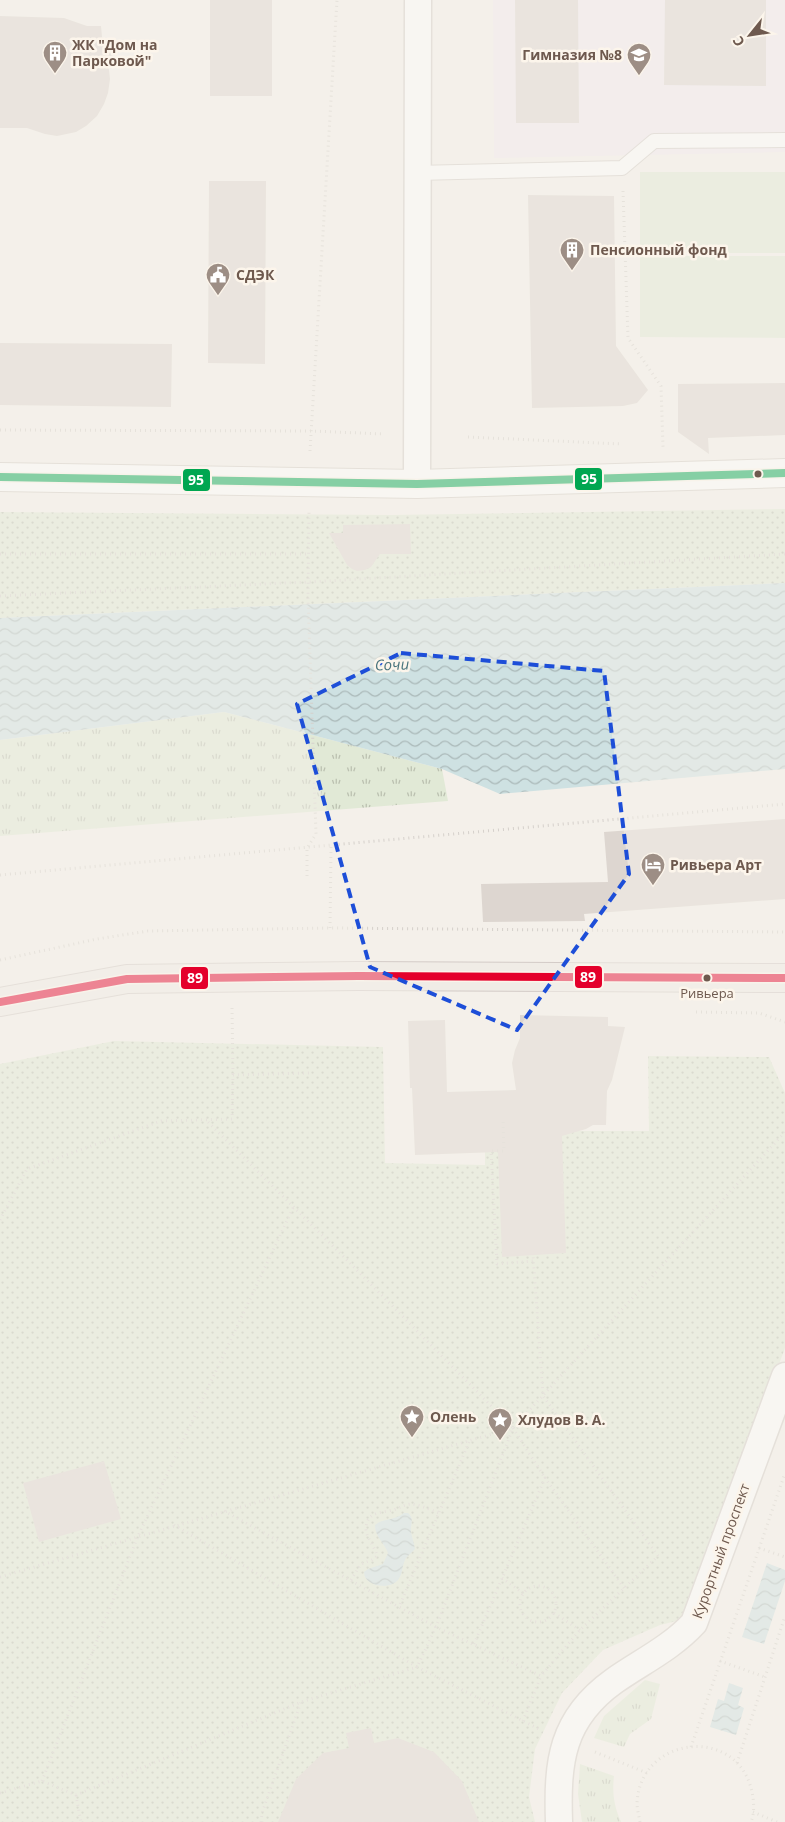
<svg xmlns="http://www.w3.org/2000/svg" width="785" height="1822" font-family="'Open Sans',sans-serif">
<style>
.education{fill:#f1e8f0}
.grass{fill:url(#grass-tufts)}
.park{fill:url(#park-dots)}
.pitch{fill:#e1e9d6}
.water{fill:url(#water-waves)}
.building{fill:#ddd6d0}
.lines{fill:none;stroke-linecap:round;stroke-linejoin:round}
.lane-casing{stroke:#d3cdc8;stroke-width:16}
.street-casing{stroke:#d3cdc8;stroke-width:29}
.secondary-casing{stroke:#d3cdc6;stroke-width:30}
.primary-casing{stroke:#d3cbc7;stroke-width:30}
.path{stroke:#d5d0cb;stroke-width:3;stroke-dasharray:1 4;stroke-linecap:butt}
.lane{stroke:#fdfdfc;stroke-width:14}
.street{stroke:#fdfdfc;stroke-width:26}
.secondary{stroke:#fdfdfc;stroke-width:28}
.primary{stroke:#f0ece6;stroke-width:28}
.bus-1-casing{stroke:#fcf5eb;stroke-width:11}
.bus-2-casing{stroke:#fcf5eb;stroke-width:11}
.bus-1{stroke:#e4002b;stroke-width:8}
.bus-2{stroke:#00a651;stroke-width:8}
.marked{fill:none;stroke:#1d4ed8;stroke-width:4;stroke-dasharray:10 6;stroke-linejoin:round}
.bus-dot{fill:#6e594e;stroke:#fcf5eb;stroke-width:2}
.labels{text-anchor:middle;stroke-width:5;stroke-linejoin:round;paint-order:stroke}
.bus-label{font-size:13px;fill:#6e594e;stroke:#fcf5eb}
.poi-label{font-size:14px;font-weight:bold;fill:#6e594e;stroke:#fcf5eb;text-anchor:start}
.street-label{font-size:14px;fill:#6e594e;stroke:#fcf5eb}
.water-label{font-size:15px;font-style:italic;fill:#4b767e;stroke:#fcf5eb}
.line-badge{stroke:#fcf5eb;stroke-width:2}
.badge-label{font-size:14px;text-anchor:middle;font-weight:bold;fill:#fff}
</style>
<defs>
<pattern id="grass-tufts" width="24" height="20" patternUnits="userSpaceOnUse" patternTransform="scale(1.25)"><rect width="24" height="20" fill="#e1e9d6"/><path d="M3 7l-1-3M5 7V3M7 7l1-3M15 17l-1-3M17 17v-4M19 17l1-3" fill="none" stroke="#bbc0b0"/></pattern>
<pattern id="park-dots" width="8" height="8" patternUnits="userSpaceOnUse" patternTransform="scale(1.25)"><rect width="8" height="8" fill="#e1e9d6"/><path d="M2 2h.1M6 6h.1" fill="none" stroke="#bbc0b0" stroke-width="1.8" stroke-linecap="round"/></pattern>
<pattern id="water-waves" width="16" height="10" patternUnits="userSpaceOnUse" patternTransform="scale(1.25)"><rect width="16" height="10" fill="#cee1e2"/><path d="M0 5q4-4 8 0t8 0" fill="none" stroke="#abb9b9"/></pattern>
</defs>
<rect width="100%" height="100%" fill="#f4f0ea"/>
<!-- education -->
<polygon class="education" points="493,0 785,0 785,152 494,158"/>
<!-- grass -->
<g class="grass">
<polygon points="224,712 442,769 448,801 0,836 0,740"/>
<polygon points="645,1680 660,1684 651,1719 630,1734 624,1747 594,1738 604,1716"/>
<path d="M580 1764 614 1776C612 1793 614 1806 621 1822H582L578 1794Z"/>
</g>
<!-- park -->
<g class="park">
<polygon points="785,509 785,583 0,618 0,512 391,515"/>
<polygon points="114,1041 383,1047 385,1163 485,1165 485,1131 649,1131 648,1056 769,1057 785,1093 785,1348 685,1619 660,1625 603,1650 562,1693 535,1749 529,1797 535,1822 0,1822 0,1064"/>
</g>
<!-- pitch -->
<g class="pitch">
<rect x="640" y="172" width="145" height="81"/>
<polygon points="640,256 785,256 785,338 640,337"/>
</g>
<!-- water -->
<g class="water">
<polygon points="785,583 785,769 500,794 442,769 224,712 0,740 0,618"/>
<path d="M404 1513H408C415 1519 410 1524 411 1532 412 1538 414 1543 415 1549 412 1552 409 1555 406 1558 402 1564 403 1574 398 1580 390 1590 364 1587 364 1572L368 1569 383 1564 388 1553C384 1542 375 1537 375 1525 383 1518 394 1521 404 1513Z"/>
<polygon points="767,1563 785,1570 785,1581 764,1644 742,1637"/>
<polygon points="729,1683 743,1688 738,1705 744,1708 736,1735 710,1727 718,1699 724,1701"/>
</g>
<!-- building -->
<g class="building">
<rect x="210" y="0" width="62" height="96"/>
<polygon points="515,0 578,0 579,123 516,123"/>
<polygon points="665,0 766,0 766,86 664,85"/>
<polygon points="0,16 64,18 87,26 101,26 102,37 115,58 108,62 110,79 108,93 104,104 97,116 86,126 76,132 57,136 45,134 27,128 0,128"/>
<polygon points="209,181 266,181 265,364 208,363"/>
<polygon points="528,195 614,196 616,346 648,390 637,403 623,406 532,408"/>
<polygon points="0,343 172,344 171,407 0,405"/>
<polygon points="785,383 785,435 708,438 709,454 678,432 678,384"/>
<polygon points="410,524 411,554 380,554 371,567 365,570 357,571 352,569 347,565 329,533 343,533 343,525"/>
<polygon points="785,819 785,899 584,914 585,921 483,922 481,884 608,882 604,832"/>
<polygon points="520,1015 608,1017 608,1026 625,1027 612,1080 607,1091 606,1125 593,1125 586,1129 562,1136 566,1253 502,1257 498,1152 415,1155 412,1088 410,1088 408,1021 445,1020 447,1092 516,1090 512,1063 515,1050 520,1038"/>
<polygon points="104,1461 121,1519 39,1542 23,1483"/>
<polygon points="371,1728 374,1743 398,1738 434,1752 462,1781 479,1822 278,1822 296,1779 323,1753 349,1748 346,1733"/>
</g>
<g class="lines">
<defs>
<polyline id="lane" points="416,173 622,168 654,141 785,140"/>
<g id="street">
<polyline points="417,484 418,0"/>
<path d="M559 1822C557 1762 561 1719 614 1681 641 1662 671 1648 694 1623L785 1376"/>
</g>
<polyline id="secondary" points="0,477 417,484 785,473"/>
<polyline id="primary" points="0,1002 127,979 358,976 785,978"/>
</defs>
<!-- lane casing -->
<use href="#lane" class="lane-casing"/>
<!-- street casing -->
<use href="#street" class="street-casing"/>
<!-- secondary casing -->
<use href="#secondary" class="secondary-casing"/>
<!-- primary casing -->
<use href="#primary" class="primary-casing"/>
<!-- path -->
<g class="path">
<polyline points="623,191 628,338 661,386 663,447"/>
<polyline points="0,430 311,431 384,434"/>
<polyline points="468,437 622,444"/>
<polyline points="310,451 337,0"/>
<polyline points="0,554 309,554"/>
<polyline points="0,596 309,582 785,554"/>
<polyline points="0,875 785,804"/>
<polyline points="307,876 307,848 316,834 308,597 309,512"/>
<polyline points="330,928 331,847"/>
<polyline points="0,960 97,939 148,931 330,928 785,932"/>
<polyline points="232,1008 233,1075"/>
<polyline points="696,1012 759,1013 785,1022"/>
<polyline points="503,1122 504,1151 491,1151 497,1264 533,1261"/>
<polyline points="0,1220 27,1169 161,1121 232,1119 233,1075 310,1073"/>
<polyline points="513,1428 545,1478"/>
<polyline points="469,1442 399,1607 436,1627 541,1676 580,1630 658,1556 543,1396 533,1255"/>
<polyline points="224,1511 399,1607"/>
<polyline points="174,1525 417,1667 436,1627 513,1428 346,1259 206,1120"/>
<polyline points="759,1548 785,1557"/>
<polyline points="0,1577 513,1428 785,1132"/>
<polyline points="502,1578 524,1594"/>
<path d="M351 1580 361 1564 372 1560 377 1556C375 1546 365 1537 366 1527 368 1511 382 1513 393 1510 400 1508 405 1504 412 1504 421 1505 430 1510 439 1513"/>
<circle cx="538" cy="1604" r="18"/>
<polyline points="554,1613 580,1630"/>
<polyline points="474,1644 545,1478 624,1588"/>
<polyline points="720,1661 765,1677"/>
<polyline points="523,1721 541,1676"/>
<polyline points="691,1747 785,1473"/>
<polyline points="595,1752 647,1773"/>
<polyline points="737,1763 785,1616"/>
<polyline points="42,1781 138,1536 294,1206"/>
<polyline points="0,1793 42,1781 76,1795 301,1702 417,1667 539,1729"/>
<polyline points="76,1795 81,1822"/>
<polyline points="753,1812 777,1822"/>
<polyline points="261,1822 262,1813 301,1702"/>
<path d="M640 1822C639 1816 637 1809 637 1803 640 1737 734 1725 751 1788 754 1799 755 1812 751 1822"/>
</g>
<!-- lane -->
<use href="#lane" class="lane"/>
<!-- street -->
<use href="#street" class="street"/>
<!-- secondary -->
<use href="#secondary" class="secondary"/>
<!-- primary -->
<use href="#primary" class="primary"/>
<defs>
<polyline id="bus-1" points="0,1002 127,979 358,976 785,978"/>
<polyline id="bus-2" points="0,477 417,484 785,473"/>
</defs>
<!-- bus-1 casing -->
<use href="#bus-1" class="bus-1-casing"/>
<!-- bus-2 casing -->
<use href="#bus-2" class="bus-2-casing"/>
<!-- bus-1 -->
<use href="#bus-1" class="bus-1"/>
<!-- bus-2 -->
<use href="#bus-2" class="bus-2"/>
</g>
<!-- marked area -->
<path d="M0 0H785V1822H0ZM401 653 604 671 629 874 517 1030 370 967 297 704Z" fill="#f4f0ea" fill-opacity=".55" fill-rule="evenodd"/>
<path class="marked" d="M401 653 604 671 629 874 517 1030 370 967 297 704Z"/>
<!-- icons -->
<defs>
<symbol id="building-pin" viewBox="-11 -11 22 30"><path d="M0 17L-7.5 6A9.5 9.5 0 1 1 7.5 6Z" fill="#9d8e85" stroke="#fcf5eb"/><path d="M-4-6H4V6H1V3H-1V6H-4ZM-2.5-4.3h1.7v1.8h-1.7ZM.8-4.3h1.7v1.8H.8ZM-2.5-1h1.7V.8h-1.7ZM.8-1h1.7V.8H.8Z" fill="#fff"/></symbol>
<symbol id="school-pin" viewBox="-11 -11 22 30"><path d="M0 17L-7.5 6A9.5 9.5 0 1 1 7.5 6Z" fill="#9d8e85" stroke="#fcf5eb"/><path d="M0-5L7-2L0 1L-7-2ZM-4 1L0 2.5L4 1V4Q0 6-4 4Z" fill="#fff"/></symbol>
<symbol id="civic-pin" viewBox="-11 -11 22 30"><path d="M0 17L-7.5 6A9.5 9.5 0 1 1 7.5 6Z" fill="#9d8e85" stroke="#fcf5eb"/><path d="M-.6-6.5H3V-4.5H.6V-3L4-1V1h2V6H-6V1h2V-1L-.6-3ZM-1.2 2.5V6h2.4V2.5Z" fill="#fff"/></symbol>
<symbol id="hotel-pin" viewBox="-11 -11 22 30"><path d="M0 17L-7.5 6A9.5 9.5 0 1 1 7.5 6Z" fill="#9d8e85" stroke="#fcf5eb"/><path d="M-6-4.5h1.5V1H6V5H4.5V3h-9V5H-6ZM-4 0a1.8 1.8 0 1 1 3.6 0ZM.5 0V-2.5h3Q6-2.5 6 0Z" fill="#fff"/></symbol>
<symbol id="sight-pin" viewBox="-11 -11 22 30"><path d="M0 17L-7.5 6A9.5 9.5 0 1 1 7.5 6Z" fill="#9d8e85" stroke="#fcf5eb"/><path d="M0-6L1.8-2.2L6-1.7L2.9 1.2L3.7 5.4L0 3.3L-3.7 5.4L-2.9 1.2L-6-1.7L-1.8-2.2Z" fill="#fff"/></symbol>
</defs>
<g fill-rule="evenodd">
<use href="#building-pin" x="41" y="39" width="28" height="38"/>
<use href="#school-pin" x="625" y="41" width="28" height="38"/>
<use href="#building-pin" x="558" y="236" width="28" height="38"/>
<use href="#civic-pin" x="204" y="261" width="28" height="38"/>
<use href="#hotel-pin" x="639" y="851" width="28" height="38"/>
<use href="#sight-pin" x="398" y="1403" width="28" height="38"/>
<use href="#sight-pin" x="486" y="1406" width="28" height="38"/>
</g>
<!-- markers -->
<g class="bus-dot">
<circle cx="758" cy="474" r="4.5"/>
<circle cx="707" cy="978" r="4.5"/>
</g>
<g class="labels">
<!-- bus labels -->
<g class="bus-label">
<text x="707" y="998">Ривьера</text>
</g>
<!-- poi labels -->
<g class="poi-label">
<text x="72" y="50">ЖК "Дом на<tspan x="72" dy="16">Парковой"</tspan></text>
<text x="622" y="60" text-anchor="end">Гимназия №8</text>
<text x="590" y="255">Пенсионный фонд</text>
<text x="236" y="280">СДЭК</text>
<text x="670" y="870">Ривьера Арт</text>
<text x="430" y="1422">Олень</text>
<text x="518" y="1425">Хлудов В. А.</text>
</g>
<!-- street labels -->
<g class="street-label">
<text transform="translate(721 1551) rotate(-70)" y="5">Курортный проспект</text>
</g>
<!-- water labels -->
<g class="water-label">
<text transform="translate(392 665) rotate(-2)" y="5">Сочи</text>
</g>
</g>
<g class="line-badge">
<rect x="574" y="467" width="29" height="24" rx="5" fill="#00a651"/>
<rect x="182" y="468" width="29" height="24" rx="5" fill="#00a651"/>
<rect x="574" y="965" width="29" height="24" rx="5" fill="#e4002b"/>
<rect x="180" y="966" width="29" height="24" rx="5" fill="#e4002b"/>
</g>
<g class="badge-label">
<text x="589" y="484">95</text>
<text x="196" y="485">95</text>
<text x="588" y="982">89</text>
<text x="195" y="983">89</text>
</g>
<!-- north arrow -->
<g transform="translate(750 35) rotate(240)" stroke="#fcf5eb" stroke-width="4" paint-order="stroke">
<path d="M0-4L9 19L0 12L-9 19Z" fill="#6e594e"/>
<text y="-8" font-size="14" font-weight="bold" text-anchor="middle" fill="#6e594e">С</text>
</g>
</svg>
